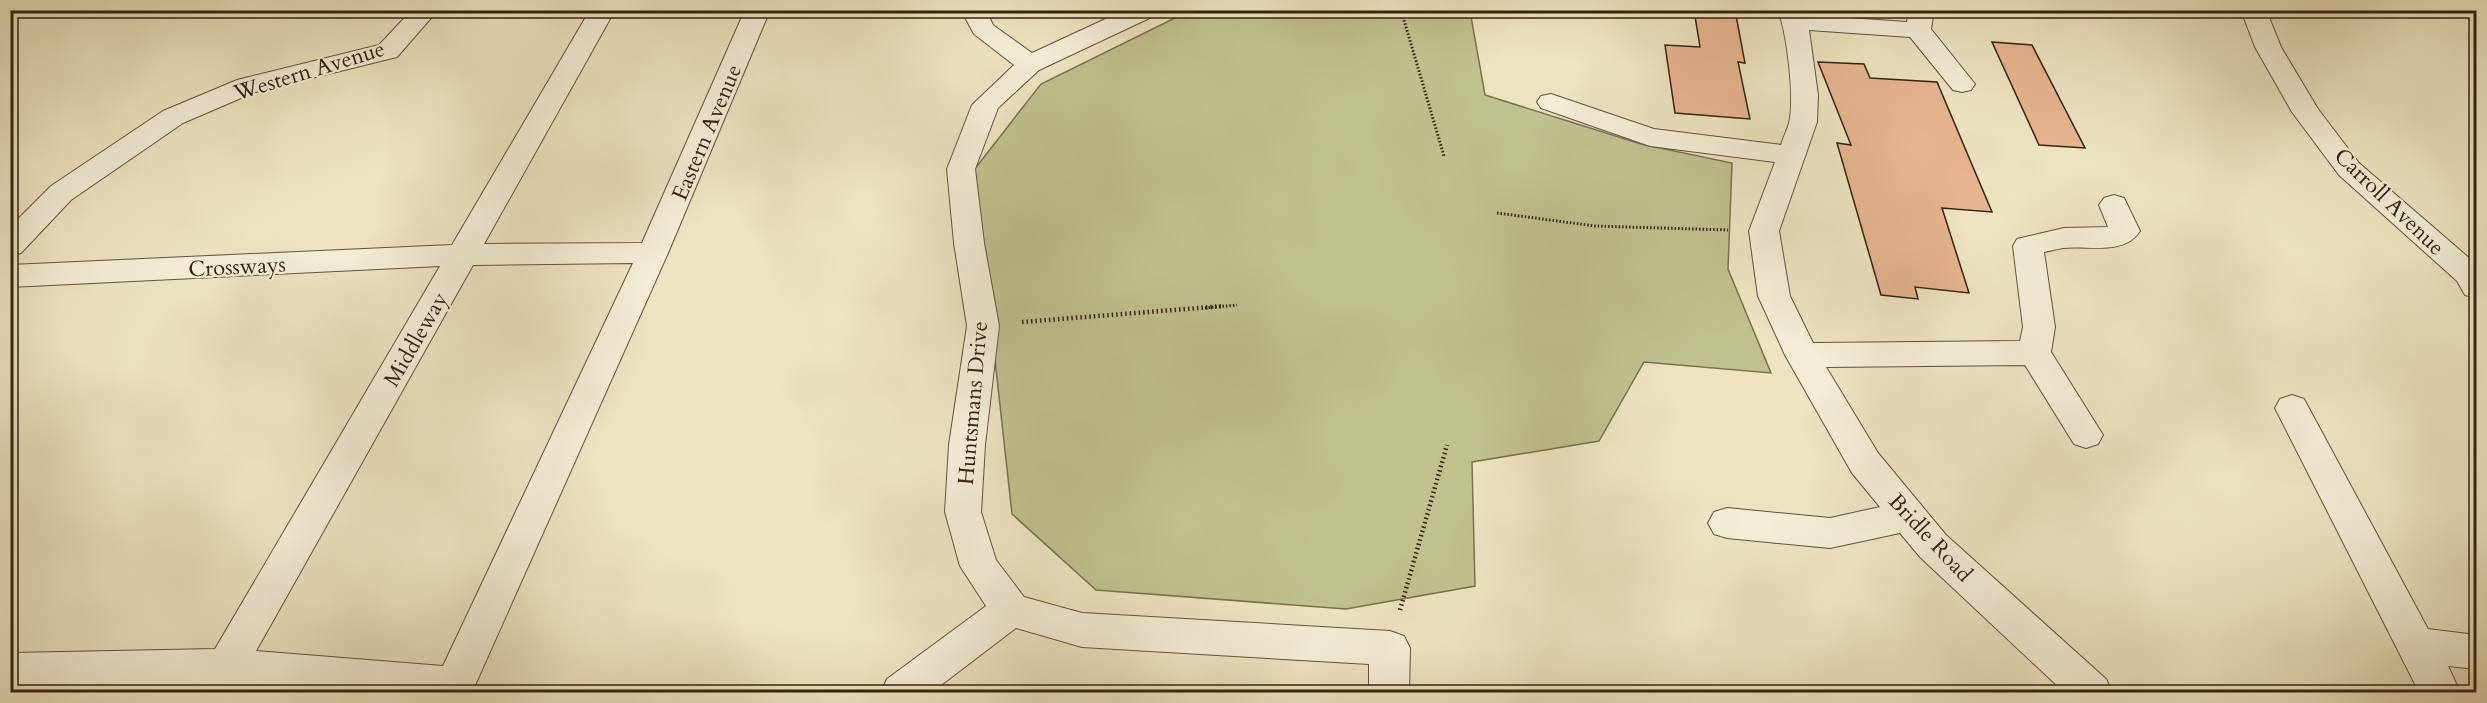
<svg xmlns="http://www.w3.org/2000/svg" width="2487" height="703" font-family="Cardo,serif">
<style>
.green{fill:#bfc18e;stroke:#7a7150;stroke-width:1.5}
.building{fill:#e6b58f;stroke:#352112;stroke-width:1.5}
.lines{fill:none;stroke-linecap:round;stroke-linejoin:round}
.minor-casing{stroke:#63523e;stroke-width:2}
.path-far1{stroke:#352112;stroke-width:3;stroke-dasharray:1.5 2;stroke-linecap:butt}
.path{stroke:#352112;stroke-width:4.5;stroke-dasharray:1.5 3;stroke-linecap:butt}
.minor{fill:#f3edd6;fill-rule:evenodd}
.labels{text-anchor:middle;stroke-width:4.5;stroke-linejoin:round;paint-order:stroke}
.street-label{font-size:22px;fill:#352112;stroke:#f3edd6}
</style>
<rect width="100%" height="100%" fill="#ede3c0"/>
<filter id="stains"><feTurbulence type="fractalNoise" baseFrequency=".00333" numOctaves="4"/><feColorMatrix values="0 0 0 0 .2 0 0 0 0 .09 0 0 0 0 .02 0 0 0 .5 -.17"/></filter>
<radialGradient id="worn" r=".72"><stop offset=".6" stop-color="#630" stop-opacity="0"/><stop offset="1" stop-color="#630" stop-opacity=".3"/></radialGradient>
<!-- green -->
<polygon class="green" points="1189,11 1470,11 1485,95 1641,144 1732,163 1728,269 1771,373 1644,362 1599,441 1472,462 1475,586 1346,609 1096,590 1012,514 974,170 1041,84"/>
<!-- building -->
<g class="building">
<polygon points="1694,10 1735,10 1745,63 1738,62 1750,119 1675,113 1665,45 1700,47"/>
<polygon points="1992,42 2032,45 2085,148 2039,145"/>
<polygon points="1818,62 1864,64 1870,78 1937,82 1992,212 1942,208 1969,293 1915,287 1918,299 1881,295 1837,143 1851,145"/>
</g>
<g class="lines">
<defs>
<g id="minor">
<polygon points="412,10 438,10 397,57 255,92 183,123 71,200 21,253 10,256 10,227 51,186 163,111 237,80 379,45"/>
<path d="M590 10H615L484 244 642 243 745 10H770L668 253 472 692H323L237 686 233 692H192L195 685 10 689V653L215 649 440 266 10 287V265L452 245ZM633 263 443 666 256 651 473 265Z"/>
<polygon points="961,10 986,10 993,25 1032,53 1125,10 1159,10 1156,15 1039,70 998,108 975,169 984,243 999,326 985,445 981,512 996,560 1024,597 1082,613 1390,631 1404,636 1410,648 1409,692 1369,692 1369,664 1082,647 1016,628 932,692 881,692 887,679 986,606 960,566 945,512 949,445 967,326 954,243 947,169 972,105 1014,65 974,34"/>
<path d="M1778 10H1803L1805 15 1907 22 1909 10H1934L1931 29 1975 84 1971 90 1962 92 1953 90 1910 37 1809 30 1818 95 1817 122 1779 231 1790 296 1813 343 2020 341 2023 327 2013 246 2017 239 2064 228 2108 227 2099 205 2104 198 2114 195 2124 198 2140 231C2124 256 2088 245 2063 248 2057 249 2050 251 2044 252L2055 327 2051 352 2103 435 2098 444 2086 448 2074 444 2025 365 1826 367 1878 453 1946 535 2106 679 2112 692H2064L1920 557 1900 533 1830 548 1727 538 1714 534 1708 523 1714 512 1727 508 1830 518 1880 507 1852 473 1785 355 1758 296 1749 231 1775 162 1650 146 1541 108 1537 102 1541 96 1551 94 1654 129 1781 145C1783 138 1787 130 1789 123 1795 98 1787 34 1778 10Z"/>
<polygon points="2241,10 2266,10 2281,47 2318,109 2359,163 2476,264 2476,298 2465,295 2457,281 2339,175 2292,112 2255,47"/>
<polygon points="2292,395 2304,399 2428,629 2476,635 2476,669 2448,666 2460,692 2419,692 2275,408 2280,399"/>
</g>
</defs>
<!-- minor casing -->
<use href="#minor" class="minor-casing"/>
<!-- path-far1 -->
<g class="path-far1">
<polyline points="1401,10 1444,156"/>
<polyline points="1497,213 1595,226 1728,230"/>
<polyline points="1205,308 1237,305"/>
</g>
<!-- path -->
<g class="path">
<polyline points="1022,322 1224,306"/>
<polyline points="1400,610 1447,445"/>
</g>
<!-- minor -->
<use href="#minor" class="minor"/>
</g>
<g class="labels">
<!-- street labels -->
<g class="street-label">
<text transform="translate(309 70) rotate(-17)" y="8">Western Avenue</text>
<text transform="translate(706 132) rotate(-67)" y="8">Eastern Avenue</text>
<text transform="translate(2390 201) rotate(44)" y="8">Carroll Avenue</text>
<text transform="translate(237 266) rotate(-3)" y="8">Crossways</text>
<text transform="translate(415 339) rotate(-60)" y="8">Middleway</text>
<text transform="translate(972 403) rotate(-85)" y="8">Huntsmans Drive</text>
<text transform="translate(1931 537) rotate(47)" y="8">Bridle Road</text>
</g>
</g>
<!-- margin -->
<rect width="2487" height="703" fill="none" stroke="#ede3c0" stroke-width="36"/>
<rect x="12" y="12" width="2463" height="679" fill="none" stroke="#352112" stroke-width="3"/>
<rect x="18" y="18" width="2451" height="667" fill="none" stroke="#352112" stroke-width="1.5"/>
<rect width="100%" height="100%" filter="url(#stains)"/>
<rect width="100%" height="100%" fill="url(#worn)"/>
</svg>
